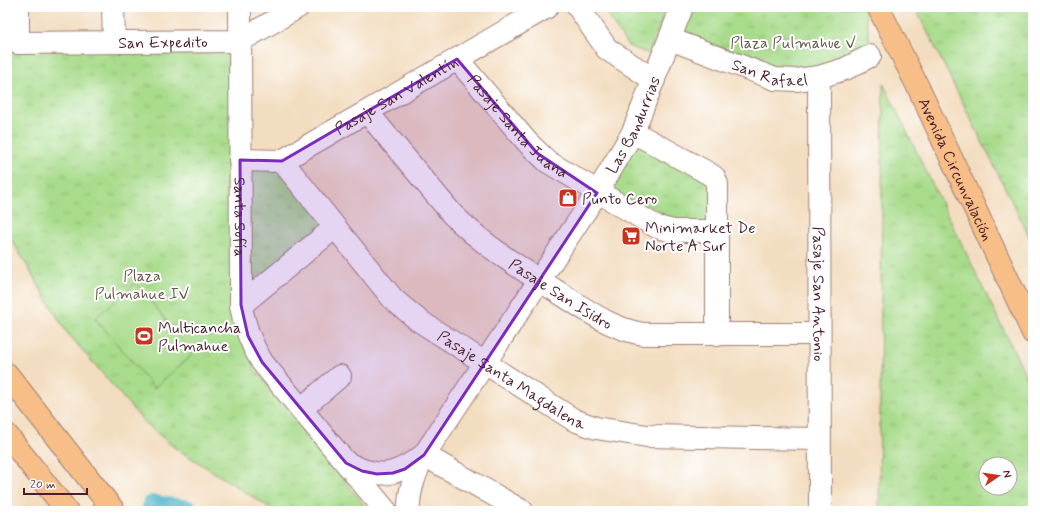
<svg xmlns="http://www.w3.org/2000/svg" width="1040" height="518" font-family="Mynerve,sans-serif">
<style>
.grass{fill:url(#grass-tufts);stroke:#797d5b;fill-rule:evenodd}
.garden{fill:#a8db8b;stroke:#797d5b}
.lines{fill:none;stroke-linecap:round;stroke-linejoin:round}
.canal{stroke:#47b1c5;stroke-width:22}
.minor-casing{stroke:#9e7e76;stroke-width:24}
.major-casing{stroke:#9e7e76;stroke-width:24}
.highway-casing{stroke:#9e7e76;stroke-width:24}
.minor{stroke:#fff;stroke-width:22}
.major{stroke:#f7be87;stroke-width:22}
.highway{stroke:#f7be87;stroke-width:22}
.marked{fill:#7b2cbf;fill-opacity:0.2;stroke:#7b2cbf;stroke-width:3;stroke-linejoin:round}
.labels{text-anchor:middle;stroke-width:4;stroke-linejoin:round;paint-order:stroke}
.street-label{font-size:16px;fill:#4a1f2b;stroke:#fff}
.park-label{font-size:16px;fill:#665748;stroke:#fff}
.poi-label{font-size:16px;fill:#4a1f2b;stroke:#fff;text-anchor:start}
</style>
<defs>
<pattern id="grass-tufts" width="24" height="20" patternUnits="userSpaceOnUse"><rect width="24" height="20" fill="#a8db8b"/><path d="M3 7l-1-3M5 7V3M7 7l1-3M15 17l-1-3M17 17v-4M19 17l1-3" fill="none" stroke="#92bc78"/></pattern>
</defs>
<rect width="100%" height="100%" fill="#fff"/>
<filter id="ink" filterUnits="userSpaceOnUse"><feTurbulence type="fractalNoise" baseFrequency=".025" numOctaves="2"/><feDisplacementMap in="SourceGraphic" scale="8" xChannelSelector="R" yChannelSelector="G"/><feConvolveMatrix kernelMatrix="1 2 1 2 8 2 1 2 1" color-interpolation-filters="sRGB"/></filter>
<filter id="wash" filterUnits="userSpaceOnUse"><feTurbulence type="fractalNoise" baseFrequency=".012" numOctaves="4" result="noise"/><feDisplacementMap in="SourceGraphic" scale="16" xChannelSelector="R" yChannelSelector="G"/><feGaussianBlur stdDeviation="0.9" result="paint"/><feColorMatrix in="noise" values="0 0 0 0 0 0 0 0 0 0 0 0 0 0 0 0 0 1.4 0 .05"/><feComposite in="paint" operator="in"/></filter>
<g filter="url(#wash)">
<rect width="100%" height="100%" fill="#f3ddc0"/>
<!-- grass -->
<g class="grass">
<polygon points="7,7 13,41 231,46 254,368 369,511 275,511 174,447 145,423 65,330 7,232"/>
<polygon points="602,7 666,7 649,54 628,46"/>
<polygon points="687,7 865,7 871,51 797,77 675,37"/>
<polygon points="915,7 1033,7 1033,244"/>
<path d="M883 83 1033 390V511H879ZM986 464H1010V488H986Z"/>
<polygon points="634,137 712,179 715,228 674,229 602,192"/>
<polygon points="240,160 282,161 334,228 241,305"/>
</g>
<!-- garden -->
<polygon class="garden" points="136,283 193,354 154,388 95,318"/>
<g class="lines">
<!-- canal -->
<polyline class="canal" points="153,506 188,511"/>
</g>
</g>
<g filter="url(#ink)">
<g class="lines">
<defs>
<g id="minor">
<path id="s1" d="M18 7V43L240 41 298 7"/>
<polyline points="113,7 114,42"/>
<path id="s2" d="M240 7 241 305C244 326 251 344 262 362L386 511"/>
<polyline points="578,7 607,49 654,80"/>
<path id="s3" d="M670 39 775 79 796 80 819 77 845 69 870 56"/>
<path id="s4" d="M457 59 528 143 548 162 657 227 673 231H718"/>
<path id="s5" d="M819 77 820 511"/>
<path id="s6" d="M367 112 452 214C484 246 523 270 561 294 588 311 612 329 643 334H819"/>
<polyline points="633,132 708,173 714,177 717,184 717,335"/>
<path id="s7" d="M240 160 282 161 547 7"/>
<path id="s8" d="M282 161 393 299 418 320 574 420 596 428 647 436 819 439"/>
<polyline points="241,305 334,228"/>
<polyline points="301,409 340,376"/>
<polyline points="424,455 522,511"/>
<path d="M347 463C380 480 395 476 424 455"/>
<path id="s9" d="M409 511C408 491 416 472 424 455L597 193 633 132 682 7"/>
</g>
<g id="major">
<path id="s10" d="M878 7 918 87 1033 333"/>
</g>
<g id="highway">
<polyline points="7,374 114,511"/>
<polyline points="7,435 67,511"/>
</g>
</defs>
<!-- minor casing -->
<use href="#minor" class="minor-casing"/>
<!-- major casing -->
<use href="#major" class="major-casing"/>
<!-- highway casing -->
<use href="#highway" class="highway-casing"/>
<!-- minor -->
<use href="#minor" class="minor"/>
<!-- major -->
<use href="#major" class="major"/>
<!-- highway -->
<use href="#highway" class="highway"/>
</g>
</g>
<!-- marked area -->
<path class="marked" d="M457 59 537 153 597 193 424 455 405 469 393 473 377 474 362 471 346 463 262 362 248 336 241 305 240 160 282 161Z"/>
<!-- icons -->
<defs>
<symbol id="shop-square" viewBox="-11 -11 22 22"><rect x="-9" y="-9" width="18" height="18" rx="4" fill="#c8321e" stroke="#fff"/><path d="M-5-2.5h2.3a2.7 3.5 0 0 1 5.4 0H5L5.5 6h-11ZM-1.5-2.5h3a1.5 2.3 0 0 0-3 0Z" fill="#fff"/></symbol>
<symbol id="supermarket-square" viewBox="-11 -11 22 22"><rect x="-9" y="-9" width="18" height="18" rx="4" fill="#c8321e" stroke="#fff"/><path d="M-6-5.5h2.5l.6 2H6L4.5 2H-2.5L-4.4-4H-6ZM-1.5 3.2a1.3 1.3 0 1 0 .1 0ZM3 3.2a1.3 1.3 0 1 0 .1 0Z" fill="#fff"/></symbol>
<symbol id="stadium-square" viewBox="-11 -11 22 22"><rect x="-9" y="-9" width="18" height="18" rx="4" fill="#c8321e" stroke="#fff"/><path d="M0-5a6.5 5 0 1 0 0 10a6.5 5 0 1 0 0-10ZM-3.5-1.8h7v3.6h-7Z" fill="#fff"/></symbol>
</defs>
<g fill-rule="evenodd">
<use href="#shop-square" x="557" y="187" width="22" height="22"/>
<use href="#supermarket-square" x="620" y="225" width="22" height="22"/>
<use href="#stadium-square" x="133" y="325" width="22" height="22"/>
</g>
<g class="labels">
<!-- street labels -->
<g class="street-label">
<text dy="6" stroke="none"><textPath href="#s1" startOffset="181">San Expedito</textPath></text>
<text dy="6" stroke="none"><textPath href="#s3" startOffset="106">San Rafael</textPath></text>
<text dy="6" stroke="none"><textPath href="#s7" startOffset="174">Pasaje San Valentín</textPath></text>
<text dy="6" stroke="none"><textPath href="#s4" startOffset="91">Pasaje Santa Juana</textPath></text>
<text dy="6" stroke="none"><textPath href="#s9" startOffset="450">Las Bandurrias</textPath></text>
<text dy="6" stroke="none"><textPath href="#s10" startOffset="180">Avenida Circunvalación</textPath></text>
<text dy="6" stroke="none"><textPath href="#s2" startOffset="210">Santa Sofía</textPath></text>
<text dy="6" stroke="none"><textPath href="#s6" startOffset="268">Pasaje San Isidro</textPath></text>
<text dy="6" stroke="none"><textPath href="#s5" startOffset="217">Pasaje San Antonio</textPath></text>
<text dy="6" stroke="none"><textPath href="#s8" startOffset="321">Pasaje Santa Magdalena</textPath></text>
</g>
<!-- park labels -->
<g class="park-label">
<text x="793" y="48">Plaza Pulmahue V</text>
<text x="142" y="281">Plaza<tspan x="142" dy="18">Pulmahue IV</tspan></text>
</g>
<!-- poi labels -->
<g class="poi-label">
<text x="582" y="204">Punto Cero</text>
<text x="645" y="233">Minimarket De<tspan x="645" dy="18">Norte A Sur</tspan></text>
<text x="158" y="333">Multicancha<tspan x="158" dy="18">Pulmahue</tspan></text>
</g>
</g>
<!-- margin -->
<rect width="1040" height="518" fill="none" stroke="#fff" stroke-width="24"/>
<!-- north arrow -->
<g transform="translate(998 476) rotate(77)"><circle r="19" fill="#ffffff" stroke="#b7a5aa"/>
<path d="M0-3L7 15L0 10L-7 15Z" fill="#c8321e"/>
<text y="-6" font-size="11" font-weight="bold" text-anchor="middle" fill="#4a1f2b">N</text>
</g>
<!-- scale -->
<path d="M24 488v6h63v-6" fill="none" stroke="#4a1f2b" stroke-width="2"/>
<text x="30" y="488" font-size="12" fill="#4a1f2b" stroke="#ffffff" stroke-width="3" paint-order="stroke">20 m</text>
</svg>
